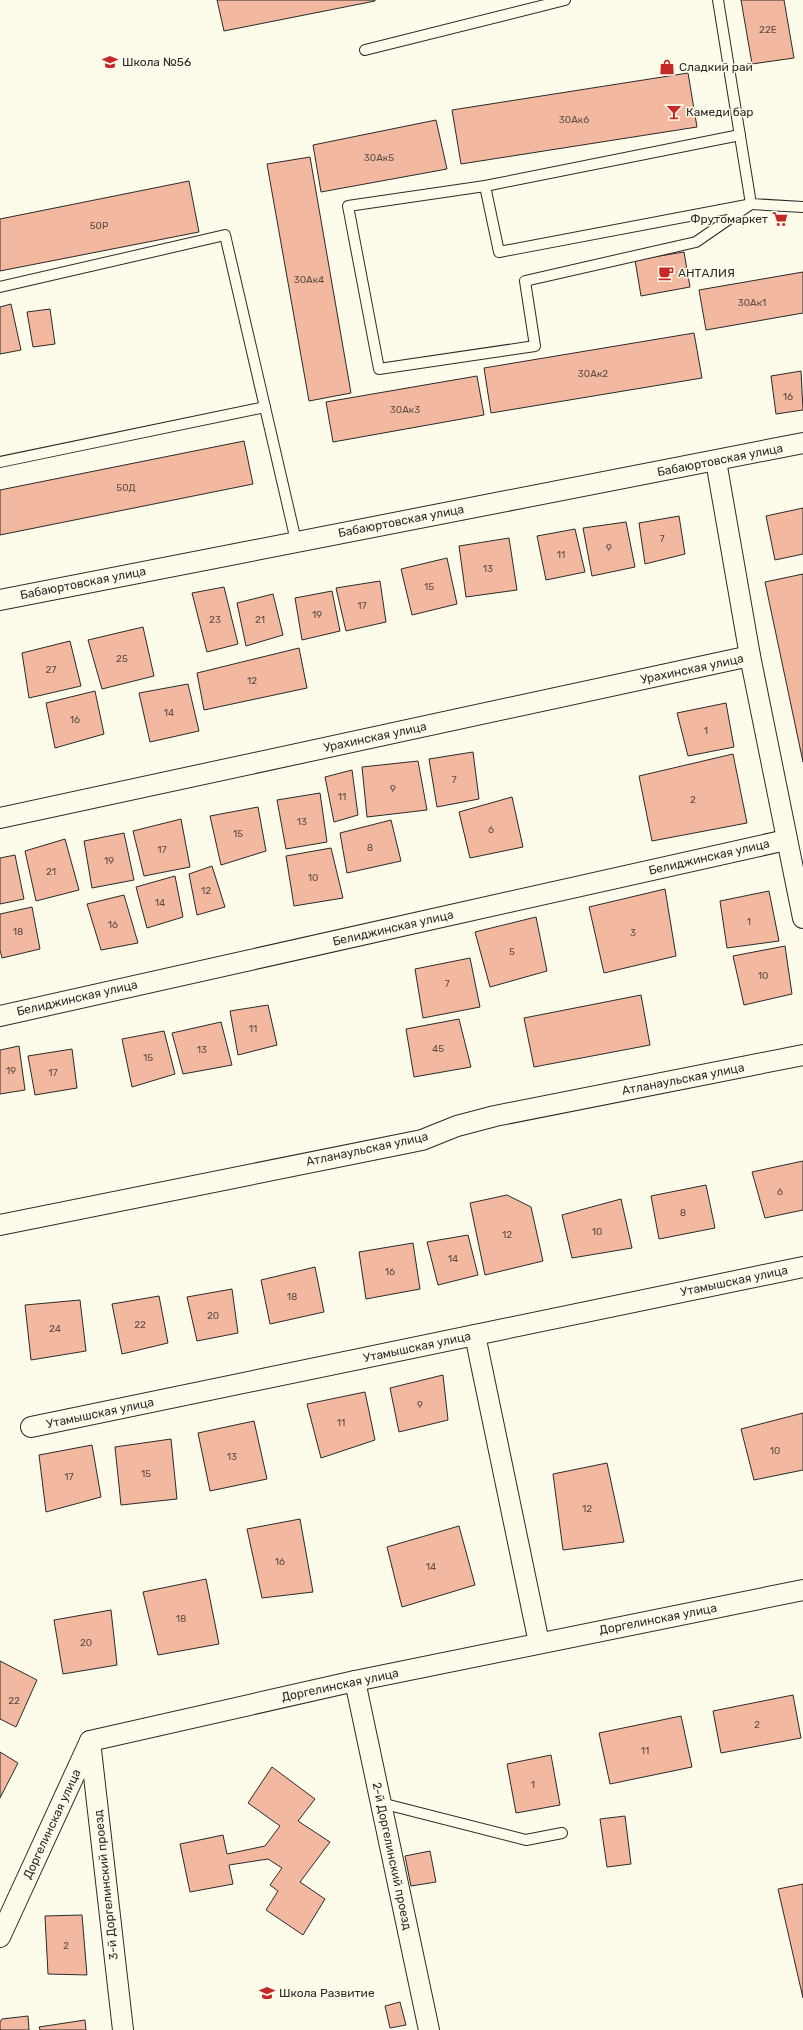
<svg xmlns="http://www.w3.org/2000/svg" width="803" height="2030" font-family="Rubik,sans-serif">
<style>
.building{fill:#f2b8a0;stroke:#2b2b2b}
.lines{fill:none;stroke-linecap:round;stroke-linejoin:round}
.lane-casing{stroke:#2b2b2b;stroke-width:12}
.street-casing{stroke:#2b2b2b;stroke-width:22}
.lane{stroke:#fdfbea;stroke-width:10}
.street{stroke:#fdfbea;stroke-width:20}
.labels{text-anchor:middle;stroke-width:3;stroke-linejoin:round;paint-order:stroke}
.number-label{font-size:10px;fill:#5d4e48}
.poi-label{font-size:12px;fill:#2b2b2b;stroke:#fdfbea;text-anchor:start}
.street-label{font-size:12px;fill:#2b2b2b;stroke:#fdfbea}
</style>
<rect width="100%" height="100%" fill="#fdfbea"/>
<!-- building -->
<g class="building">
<polygon points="217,0 375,0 375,1 224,31"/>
<polygon points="741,0 784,0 794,58 752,64"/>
<polygon points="688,73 697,127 461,164 452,110"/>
<polygon points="436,120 447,169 321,192 313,145"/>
<polygon points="310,157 351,393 309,401 267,164"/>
<polygon points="189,181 199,232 0,271 0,219"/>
<polygon points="684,252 690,287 641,296 635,260"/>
<polygon points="803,272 803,313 706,330 699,290"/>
<polygon points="11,304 21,350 0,354 0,307"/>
<polygon points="50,309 55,344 33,347 27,312"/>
<polygon points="694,333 702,378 491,413 484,368"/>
<polygon points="801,371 803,410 776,414 771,376"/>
<polygon points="477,376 484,415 333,442 326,402"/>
<polygon points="244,441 253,484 0,535 0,490"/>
<polygon points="803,508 803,554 775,560 766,516"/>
<polygon points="679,516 685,554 645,564 639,523"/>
<polygon points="626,522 635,567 592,576 583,528"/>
<polygon points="575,529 585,572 546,580 537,536"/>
<polygon points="509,538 517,590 466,597 459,546"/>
<polygon points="447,558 457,604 412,615 401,569"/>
<polygon points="803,574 803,762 765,582"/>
<polygon points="380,581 386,622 346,631 336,588"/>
<polygon points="224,587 238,644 207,652 192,593"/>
<polygon points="332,591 340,631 302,640 295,598"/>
<polygon points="273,594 283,635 246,646 237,603"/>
<polygon points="143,627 154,676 102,689 88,640"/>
<polygon points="70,641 81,686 29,698 22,653"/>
<polygon points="299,648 307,688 204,710 197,673"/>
<polygon points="188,684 199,731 150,742 139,693"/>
<polygon points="95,691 104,734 55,748 46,703"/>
<polygon points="726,703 734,747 688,756 677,713"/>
<polygon points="473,752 479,799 437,807 429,759"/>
<polygon points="733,754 747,823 652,841 639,776"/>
<polygon points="418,761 427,810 367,817 362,767"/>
<polygon points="352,770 358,815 334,822 325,777"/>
<polygon points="320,793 327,842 286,849 277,800"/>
<polygon points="512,797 523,847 470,858 459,812"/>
<polygon points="258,807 266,851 221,865 210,816"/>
<polygon points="181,819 190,867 144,876 133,831"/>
<polygon points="391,820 401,861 347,873 340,833"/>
<polygon points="124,833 134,880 92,888 84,841"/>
<polygon points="65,839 79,890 36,901 25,851"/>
<polygon points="331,848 343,898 294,906 286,856"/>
<polygon points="15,855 24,899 0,904 0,858"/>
<polygon points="212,866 225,907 197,915 189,874"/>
<polygon points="175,876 183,917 147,928 136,887"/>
<polygon points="665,889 676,956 604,973 589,907"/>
<polygon points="769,891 779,941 727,948 720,901"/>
<polygon points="124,895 138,943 101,950 87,904"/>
<polygon points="32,907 40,949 2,958 0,950 0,914"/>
<polygon points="536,917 547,971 490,987 475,932"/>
<polygon points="785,946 792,994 744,1005 733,956"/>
<polygon points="470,958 480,1007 423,1018 415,969"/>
<polygon points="641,995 650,1045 534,1067 524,1018"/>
<polygon points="268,1005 277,1045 238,1055 230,1011"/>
<polygon points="459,1019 471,1067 414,1077 406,1029"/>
<polygon points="221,1022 232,1065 183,1074 172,1033"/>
<polygon points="164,1031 175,1074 132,1087 122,1039"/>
<polygon points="19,1046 25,1090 0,1094 0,1050"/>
<polygon points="72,1049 77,1088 35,1095 28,1056"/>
<polygon points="803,1161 803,1210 765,1218 752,1172"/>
<polygon points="706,1185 715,1228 659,1239 651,1196"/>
<polygon points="507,1195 531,1207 543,1261 485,1275 470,1203"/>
<polygon points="621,1199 632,1248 572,1258 562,1215"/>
<polygon points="468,1235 478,1275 438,1285 427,1242"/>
<polygon points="413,1243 420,1289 366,1299 359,1252"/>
<polygon points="315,1267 324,1312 270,1324 261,1280"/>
<polygon points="232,1289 238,1333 197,1341 187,1297"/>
<polygon points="159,1296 168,1343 122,1354 112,1304"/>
<polygon points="80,1300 86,1351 31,1360 25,1305"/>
<polygon points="443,1375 448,1420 399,1432 390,1388"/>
<polygon points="365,1392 375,1440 321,1458 307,1404"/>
<polygon points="803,1413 803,1470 754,1480 741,1429"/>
<polygon points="254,1421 267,1479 210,1491 198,1433"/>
<polygon points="171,1439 177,1499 121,1505 115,1447"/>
<polygon points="92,1445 101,1497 46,1512 39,1455"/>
<polygon points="607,1463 624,1542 563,1550 553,1474"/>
<polygon points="300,1519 313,1592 262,1598 247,1529"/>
<polygon points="459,1526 475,1585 402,1607 387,1547"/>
<polygon points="206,1579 219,1644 158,1655 143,1592"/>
<polygon points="111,1610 117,1665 63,1674 54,1620"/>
<polygon points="0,1661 37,1680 16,1727 0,1719"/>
<polygon points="793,1695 801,1738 721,1753 713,1711"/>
<polygon points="681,1716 692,1767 610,1784 599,1733"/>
<polygon points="0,1752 18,1763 0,1798"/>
<polygon points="551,1755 560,1805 516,1813 507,1764"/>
<polygon points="272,1767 315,1799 298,1821 330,1842 300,1882 325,1899 303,1935 266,1910 278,1891 270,1885 282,1868 268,1859 229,1865 233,1884 190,1892 180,1844 223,1835 227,1854 265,1846 280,1826 248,1803"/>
<polygon points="625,1816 631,1864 607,1867 600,1819"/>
<polygon points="430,1851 436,1882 411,1886 405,1856"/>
<polygon points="803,1884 803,1998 778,1889"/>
<polygon points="82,1915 87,1975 48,1974 45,1916"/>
<polygon points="400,2002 406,2025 390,2028 385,2006"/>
<polygon points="28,2016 29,2030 0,2030 0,2022 2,2019"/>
<polygon points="85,2020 86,2030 40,2030 39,2027"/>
</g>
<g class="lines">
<defs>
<g id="lane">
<polyline points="718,0 751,204 803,207"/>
<polyline points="365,50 565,0"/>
<polyline points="740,135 485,186 499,252 747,205"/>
<polyline points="485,186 348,206 379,369 535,346 525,281 696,242 751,204"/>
<polyline points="0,287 225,235 296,541"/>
<polyline points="0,462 265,407"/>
<polyline points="381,1803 526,1840 562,1833"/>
</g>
<g id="street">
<polyline points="716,461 750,656 803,918"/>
<polyline points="0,600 803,443"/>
<polyline points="0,818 750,656"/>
<polyline points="0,1016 786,840"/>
<polyline points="0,1225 422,1140 457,1126 495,1116 803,1055"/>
<polyline points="475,1335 539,1643"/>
<polyline points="31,1427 803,1267"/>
<polyline points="355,1681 429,2030"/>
<polyline points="90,1741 123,2030"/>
<polyline points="0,1937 90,1741 355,1681 803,1590"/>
</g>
</defs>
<!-- lane casing -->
<use href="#lane" class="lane-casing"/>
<!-- street casing -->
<use href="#street" class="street-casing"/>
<!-- lane -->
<use href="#lane" class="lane"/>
<!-- street -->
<use href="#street" class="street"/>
</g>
<!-- icons -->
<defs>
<symbol id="school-bare" viewBox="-9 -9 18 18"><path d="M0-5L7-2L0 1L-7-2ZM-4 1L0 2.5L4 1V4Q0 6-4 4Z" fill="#c62828" stroke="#fdfbea" stroke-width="2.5" paint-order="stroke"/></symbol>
<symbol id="shop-bare" viewBox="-9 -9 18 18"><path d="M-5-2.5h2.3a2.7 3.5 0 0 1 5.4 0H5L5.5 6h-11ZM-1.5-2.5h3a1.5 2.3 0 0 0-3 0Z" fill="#c62828" stroke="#fdfbea" stroke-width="2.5" paint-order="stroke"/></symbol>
<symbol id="bar-bare" viewBox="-9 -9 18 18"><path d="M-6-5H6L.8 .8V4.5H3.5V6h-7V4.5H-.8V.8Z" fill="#c62828" stroke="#fdfbea" stroke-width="2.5" paint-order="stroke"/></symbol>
<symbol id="supermarket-bare" viewBox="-9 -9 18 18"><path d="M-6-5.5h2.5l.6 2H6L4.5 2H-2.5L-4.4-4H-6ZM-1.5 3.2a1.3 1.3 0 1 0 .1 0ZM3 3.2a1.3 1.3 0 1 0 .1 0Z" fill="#c62828" stroke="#fdfbea" stroke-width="2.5" paint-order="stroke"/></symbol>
<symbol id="cafe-bare" viewBox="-9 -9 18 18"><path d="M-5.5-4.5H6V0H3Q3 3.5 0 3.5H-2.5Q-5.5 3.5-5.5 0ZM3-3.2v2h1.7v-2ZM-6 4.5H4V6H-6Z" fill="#c62828" stroke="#fdfbea" stroke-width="2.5" paint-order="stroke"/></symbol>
</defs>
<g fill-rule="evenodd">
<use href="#school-bare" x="99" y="51" width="22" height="22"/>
<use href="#shop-bare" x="656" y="56" width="22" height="22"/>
<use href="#bar-bare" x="663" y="101" width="22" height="22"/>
<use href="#supermarket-bare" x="769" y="208" width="22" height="22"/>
<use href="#cafe-bare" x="655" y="262" width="22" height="22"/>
<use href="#school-bare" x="256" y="1982" width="22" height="22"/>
</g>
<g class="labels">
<!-- number labels -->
<g class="number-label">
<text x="768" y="33">22Е</text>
<text x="574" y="123">30Ак6</text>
<text x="379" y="161">30Ак5</text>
<text x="99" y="229">50Р</text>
<text x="309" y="283">30Ак4</text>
<text x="752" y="306">30Ак1</text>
<text x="593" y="377">30Ак2</text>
<text x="788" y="400">16</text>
<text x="405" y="413">30Ак3</text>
<text x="126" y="491">50Д</text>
<text x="662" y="542">7</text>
<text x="609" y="551">9</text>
<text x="561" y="558">11</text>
<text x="488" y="572">13</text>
<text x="429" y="590">15</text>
<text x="362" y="609">17</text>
<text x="317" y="618">19</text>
<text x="215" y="623">23</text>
<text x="260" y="623">21</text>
<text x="122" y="662">25</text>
<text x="51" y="673">27</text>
<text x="252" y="684">12</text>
<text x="169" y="716">14</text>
<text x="75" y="723">16</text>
<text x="706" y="734">1</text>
<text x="454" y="783">7</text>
<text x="393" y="792">9</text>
<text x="342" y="800">11</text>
<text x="693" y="803">2</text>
<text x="302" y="825">13</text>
<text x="491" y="833">6</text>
<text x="238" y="837">15</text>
<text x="370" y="851">8</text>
<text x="162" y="853">17</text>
<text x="109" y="864">19</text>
<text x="51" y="875">21</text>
<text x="313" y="881">10</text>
<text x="206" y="894">12</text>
<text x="160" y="906">14</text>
<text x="749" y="925">1</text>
<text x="113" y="928">16</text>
<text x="18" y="935">18</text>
<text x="633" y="936">3</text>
<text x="512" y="955">5</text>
<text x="763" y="979">10</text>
<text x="447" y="987">7</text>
<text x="253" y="1032">11</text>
<text x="438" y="1052">45</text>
<text x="202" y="1053">13</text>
<text x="148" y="1061">15</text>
<text x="11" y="1074">19</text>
<text x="53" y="1076">17</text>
<text x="780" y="1195">6</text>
<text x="683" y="1216">8</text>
<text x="597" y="1235">10</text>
<text x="507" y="1238">12</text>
<text x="453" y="1262">14</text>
<text x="390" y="1275">16</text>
<text x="292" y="1300">18</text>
<text x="213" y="1319">20</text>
<text x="140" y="1328">22</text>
<text x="55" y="1332">24</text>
<text x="420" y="1408">9</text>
<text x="341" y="1426">11</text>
<text x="775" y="1454">10</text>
<text x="232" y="1460">13</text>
<text x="146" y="1477">15</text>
<text x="69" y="1480">17</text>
<text x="587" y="1512">12</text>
<text x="280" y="1565">16</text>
<text x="431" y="1570">14</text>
<text x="181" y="1622">18</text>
<text x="86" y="1646">20</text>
<text x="14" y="1704">22</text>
<text x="757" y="1728">2</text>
<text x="645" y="1754">11</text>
<text x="533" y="1788">1</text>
<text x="66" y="1949">2</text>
</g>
<!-- poi labels -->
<g class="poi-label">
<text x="122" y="66">Школа №56</text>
<text x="679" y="71">Сладкий рай</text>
<text x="686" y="116">Камеди бар</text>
<text x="768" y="223" text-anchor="end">Фрутомаркет</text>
<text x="678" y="277">АНТАЛИЯ</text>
<text x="279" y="1997">Школа Развитие</text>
</g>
<!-- street labels -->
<g class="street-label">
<text transform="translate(720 460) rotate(-11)" y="4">Бабаюртовская улица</text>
<text transform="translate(401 521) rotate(-11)" y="4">Бабаюртовская улица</text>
<text transform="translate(83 583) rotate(-11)" y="4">Бабаюртовская улица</text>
<text transform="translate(692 669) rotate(-12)" y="4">Урахинская улица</text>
<text transform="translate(375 737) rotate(-12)" y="4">Урахинская улица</text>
<text transform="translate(709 857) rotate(-13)" y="4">Белиджинская улица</text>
<text transform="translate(393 928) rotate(-13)" y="4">Белиджинская улица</text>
<text transform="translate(77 998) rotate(-13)" y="4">Белиджинская улица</text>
<text transform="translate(683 1079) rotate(-11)" y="4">Атланаульская улица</text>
<text transform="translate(367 1149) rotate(-12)" y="4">Атланаульская улица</text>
<text transform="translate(734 1281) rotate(-12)" y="4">Утамышская улица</text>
<text transform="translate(417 1347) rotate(-12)" y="4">Утамышская улица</text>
<text transform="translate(100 1413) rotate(-12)" y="4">Утамышская улица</text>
<text transform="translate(658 1619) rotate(-11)" y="4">Доргелинская улица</text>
<text transform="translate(340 1685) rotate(-12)" y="4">Доргелинская улица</text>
<text transform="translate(52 1824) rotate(-65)" y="4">Доргелинская улица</text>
<text transform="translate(392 1856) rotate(78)" y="4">2-й Доргелинский проезд</text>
<text transform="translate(106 1885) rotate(-96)" y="4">3-й Доргелинский проезд</text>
</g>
</g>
</svg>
